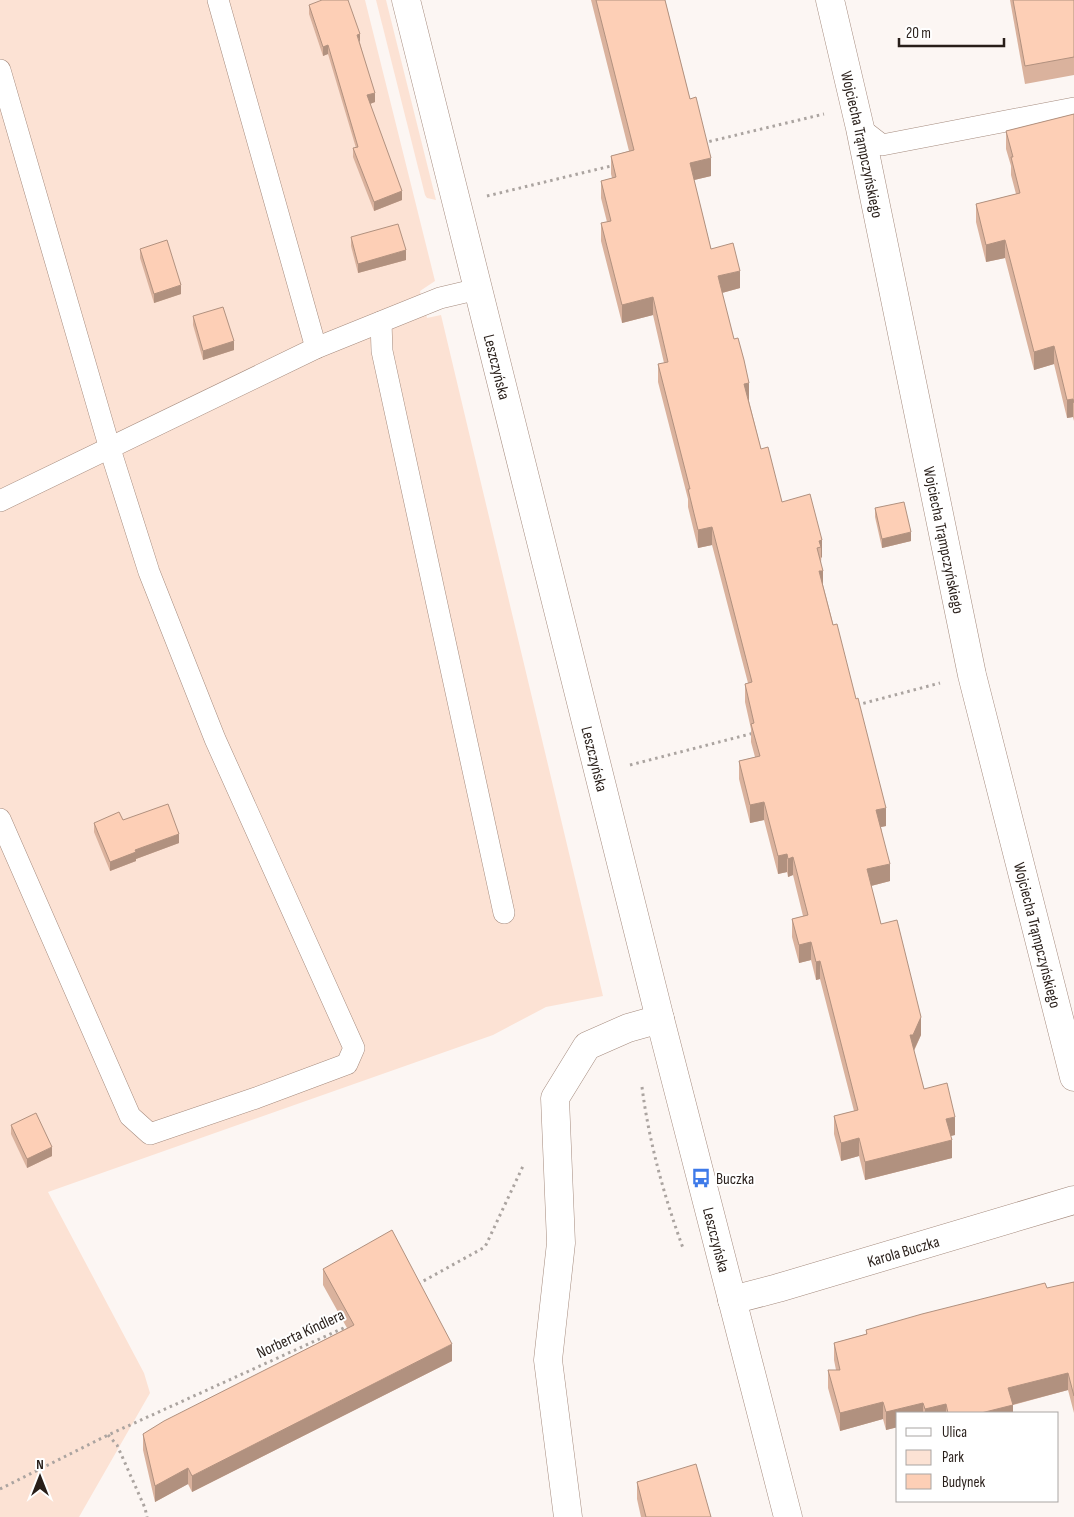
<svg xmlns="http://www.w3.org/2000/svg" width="1074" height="1517" font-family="'Sofia Sans Condensed',sans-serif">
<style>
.green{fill:#fce2d4}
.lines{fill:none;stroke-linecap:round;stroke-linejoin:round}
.service-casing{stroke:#a58b7e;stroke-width:22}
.minor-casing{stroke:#a58b7e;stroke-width:29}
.tertiary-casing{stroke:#a58b7e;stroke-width:29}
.path{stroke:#aba4a0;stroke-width:3;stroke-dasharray:2.5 4;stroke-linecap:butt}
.service{stroke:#fff;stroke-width:21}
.minor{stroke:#fff;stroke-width:28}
.tertiary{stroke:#fff;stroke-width:28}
.wall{fill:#dab29d}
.shaded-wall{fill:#b1917f}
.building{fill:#fdcfb6;stroke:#b1917f}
.labels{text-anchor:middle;stroke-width:4;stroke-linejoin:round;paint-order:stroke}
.street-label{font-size:16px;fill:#281e19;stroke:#fff}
.poi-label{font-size:16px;fill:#281e19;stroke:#fff;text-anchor:start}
</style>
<rect width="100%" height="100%" fill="#fcf6f3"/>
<!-- green -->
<g class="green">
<polygon points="0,0 365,0 435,281 420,291 427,318 441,315 603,996 546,1007 493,1035 48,1192 144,1373 150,1393 79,1517 0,1517"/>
<polygon points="376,0 386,0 436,200 427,198 425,195"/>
</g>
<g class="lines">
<defs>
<g id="service">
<polyline points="218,0 316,348"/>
<polyline points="0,70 110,449 149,572 215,739 354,1048 347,1064 256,1098 150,1134 130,1116 0,819"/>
<polyline points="860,128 882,145 1074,108"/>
<polyline points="381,322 382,351 504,913"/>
<polyline points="0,501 316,348 440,298 478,289"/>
</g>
<g id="minor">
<path id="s1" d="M830 0 860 128 972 675 1074 1077"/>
<path id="s2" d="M732 1300 778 1288 1074 1200"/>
<polyline points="568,1517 548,1360 561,1243 555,1098 587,1046 628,1028 660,1019"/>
</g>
<g id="tertiary">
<path id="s3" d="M406 0 660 1019 788 1517"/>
</g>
</defs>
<!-- service casing -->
<use href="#service" class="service-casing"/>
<!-- minor casing -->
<use href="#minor" class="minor-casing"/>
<!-- tertiary casing -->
<use href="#tertiary" class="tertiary-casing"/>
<!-- path -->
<g class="path">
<polyline points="703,143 824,114"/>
<polyline points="487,196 615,165"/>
<polyline points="857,705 940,683"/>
<polyline points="630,765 754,733"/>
<path d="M642 1087C649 1142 664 1196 683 1248"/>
<polyline points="418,1284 485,1247 524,1164"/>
<polyline points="108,1435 117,1445 145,1508 147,1517"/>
<polyline points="0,1489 108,1435 348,1326"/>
</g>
<!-- service -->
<use href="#service" class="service"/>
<!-- minor -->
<use href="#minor" class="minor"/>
<!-- tertiary -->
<use href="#tertiary" class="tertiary"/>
</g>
<!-- wall -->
<g class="wall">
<polygon points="591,0 665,0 690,99 711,176 694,180 711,249 740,288 722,293 761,449 782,502 822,540 821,565 823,585 886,826 881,827 890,881 871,886 881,924 921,1035 914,1051 924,1089 955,1135 950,1136 952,1158 865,1180 859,1156 841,1161 834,1134 834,1116 854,1111 820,979 816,980 811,960 799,963 792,937 792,919 803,916 793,875 788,877 787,872 778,874 764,820 750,823 739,779 739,761 755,757 751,742 751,729 745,702 745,684 748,683 712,545 698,548 688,507 688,499 658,382 658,364 664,363 653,315 622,323 601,241 601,223 607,222 601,198 601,181 612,178 611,174 611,156 629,151"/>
<polygon points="1010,0 1074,0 1074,75 1025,84"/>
<polygon points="309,5 360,43 375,102 370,104 402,200 374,211 353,157 353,148 356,148 328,54 323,56 309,14"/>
<polygon points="1074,114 1074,421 1073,417 1067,418 1054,364 1034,370 1005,258 986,262 976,222 976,204 1016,194 1011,175 1011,166 1006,149 1006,131"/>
<polygon points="351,237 406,260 358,273 351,246"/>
<polygon points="140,249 181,294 154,303 140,258"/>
<polygon points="193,316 234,350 203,360 193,325"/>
<polygon points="875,508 911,541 882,548 875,517"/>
<polygon points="123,820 179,843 136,859 136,861 110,871 94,832 94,823"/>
<polygon points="11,1125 52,1156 27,1168 11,1134"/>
<polygon points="323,1269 452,1361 192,1492 188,1484 155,1502 143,1450 143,1434 347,1328 323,1285"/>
<polygon points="1074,1282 1074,1413 1068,1390 1013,1405 1013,1413 898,1413 898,1427 886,1430 883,1419 840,1431 828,1388 828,1370 836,1370 834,1360 834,1343 866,1334 866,1330"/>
<polygon points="637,1482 711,1517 641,1517 637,1499"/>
</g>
<!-- shaded-wall -->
<g class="shaded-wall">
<polygon points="360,34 360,43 357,35"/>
<polygon points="328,45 328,54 323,56 323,47"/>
<polygon points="375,93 375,102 367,105 367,95"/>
<polygon points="711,158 711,176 690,181 690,163"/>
<polygon points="402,191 402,200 374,211 374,202"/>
<polygon points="1005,240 1005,258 986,262 986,245"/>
<polygon points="406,250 406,260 358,273 358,264"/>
<polygon points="740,271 740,288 718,294 718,276"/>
<polygon points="181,285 181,294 154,303 154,294"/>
<polygon points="653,297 653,315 622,323 622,305"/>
<polygon points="234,341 234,350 203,360 203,351"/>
<polygon points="1054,346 1054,364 1034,370 1034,352"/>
<polygon points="749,383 749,401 744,402 744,384"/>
<polygon points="1073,399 1073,417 1067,418 1067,400"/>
<polygon points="712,527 712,545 698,548 698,530"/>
<polygon points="911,532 911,541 882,548 882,539"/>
<polygon points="822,540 822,557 821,558 821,547 819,541"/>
<polygon points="819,571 823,571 823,588"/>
<polygon points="764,802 764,820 750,823 750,805"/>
<polygon points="886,808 886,826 876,828 876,810"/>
<polygon points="179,834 179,843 136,859 136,861 110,871 110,862 135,850"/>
<polygon points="787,854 787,872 778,874 778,856"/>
<polygon points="793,857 793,875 788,877 788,859"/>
<polygon points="890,864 890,881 867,887 867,869"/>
<polygon points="811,942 811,960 799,963 799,945"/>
<polygon points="820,961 820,979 816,980 816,962"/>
<polygon points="921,1017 921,1035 913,1052 910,1035"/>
<polygon points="955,1117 955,1135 946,1137 946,1119"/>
<polygon points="859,1138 859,1156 841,1161 841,1143"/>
<polygon points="952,1140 952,1158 865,1180 865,1162"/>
<polygon points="52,1147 52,1156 27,1168 27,1159"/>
<polygon points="452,1344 452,1361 192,1492 192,1476"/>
<polygon points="1068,1373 1068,1390 1008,1406 1008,1388"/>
<polygon points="883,1402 883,1419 840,1431 840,1413"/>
<polygon points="923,1403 923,1413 898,1413 898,1427 886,1430 886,1412"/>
<polygon points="946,1404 946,1413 925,1413 925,1409"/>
<polygon points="1013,1405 1013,1413 981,1413"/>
<polygon points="188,1468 188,1484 155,1502 155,1486"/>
</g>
<!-- building -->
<g class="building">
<polygon points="322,0 348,0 360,34 357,35 375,93 367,95 402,191 374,202 353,148 358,147 328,45 323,47 309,5"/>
<polygon points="596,0 665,0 690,99 696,97 711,158 690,163 711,249 733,243 740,271 718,276 734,339 738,338 744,360 749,383 744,384 761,449 768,447 782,502 810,494 822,540 819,541 821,547 817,548 823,571 819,571 833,625 837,624 856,699 858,698 886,808 876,810 890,864 867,869 881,924 897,920 921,1017 913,1035 910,1035 924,1089 947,1083 955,1117 946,1119 952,1140 865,1162 859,1138 841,1143 834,1116 858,1110 820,961 816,962 811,942 799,945 792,919 808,915 793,857 788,859 787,854 778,856 764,802 750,805 739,761 760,756 751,724 754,723 745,684 752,682 712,527 698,530 688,489 690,489 658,364 668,362 653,297 622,305 601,223 611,221 601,181 616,177 611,156 634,150"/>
<polygon points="1013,0 1074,0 1074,57 1025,66"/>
<polygon points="1074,114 1074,403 1073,399 1067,400 1054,346 1034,352 1005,240 986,245 976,204 1020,193 1011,157 1013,157 1006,131"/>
<polygon points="398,224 406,250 358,264 351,237"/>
<polygon points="167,240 181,285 154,294 140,249"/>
<polygon points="223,307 234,341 203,351 193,316"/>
<polygon points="904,502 911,532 882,539 875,508"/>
<polygon points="168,804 179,834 135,850 136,852 110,862 94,823 119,812 123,820"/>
<polygon points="36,1113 52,1147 27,1159 11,1125"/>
<polygon points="392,1230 452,1344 192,1476 188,1468 155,1486 143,1434 164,1421 354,1325 323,1269"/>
<polygon points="1074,1282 1074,1396 1068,1373 1008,1388 1013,1405 981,1413 948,1413 946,1404 925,1409 923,1403 886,1412 883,1402 840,1413 828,1370 840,1370 834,1343 867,1334 866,1330 922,1314 1045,1283 1047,1288"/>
<polygon points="696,1464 711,1517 646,1517 637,1482"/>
</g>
<!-- icons -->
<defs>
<symbol id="bus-bare" viewBox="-9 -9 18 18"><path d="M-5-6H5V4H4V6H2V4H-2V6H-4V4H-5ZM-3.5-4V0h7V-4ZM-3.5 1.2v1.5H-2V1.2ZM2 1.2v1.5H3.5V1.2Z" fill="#3e7ae9" stroke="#fff" stroke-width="2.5" paint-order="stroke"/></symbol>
</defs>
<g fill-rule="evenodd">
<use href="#bus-bare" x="687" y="1164" width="28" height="28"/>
</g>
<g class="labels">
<!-- street labels -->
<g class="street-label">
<text dy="6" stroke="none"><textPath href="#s1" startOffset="148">Wojciecha Trąmpczyńskiego</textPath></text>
<text dy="6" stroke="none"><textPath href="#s3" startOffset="378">Leszczyńska</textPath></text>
<text dy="6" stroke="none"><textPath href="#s1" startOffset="552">Wojciecha Trąmpczyńskiego</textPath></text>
<text dy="6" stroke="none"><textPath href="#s3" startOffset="782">Leszczyńska</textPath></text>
<text dy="6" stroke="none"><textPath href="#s1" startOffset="958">Wojciecha Trąmpczyńskiego</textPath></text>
<text dy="6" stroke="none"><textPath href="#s3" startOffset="1278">Leszczyńska</textPath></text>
<text dy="6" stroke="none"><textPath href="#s2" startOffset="178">Karola Buczka</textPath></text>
<text transform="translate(300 1333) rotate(-25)" y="6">Norberta Kindlera</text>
</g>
<!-- poi labels -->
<g class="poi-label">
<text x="716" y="1184">Buczka</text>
</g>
</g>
<!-- legend -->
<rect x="896" y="1412" width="162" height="90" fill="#ffffff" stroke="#a9a5a3"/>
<rect x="906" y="1428" width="25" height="8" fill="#ffffff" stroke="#a9a5a3"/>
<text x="942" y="1437" font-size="15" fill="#281e19">Ulica</text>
<rect x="906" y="1450" width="25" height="15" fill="#fce2d4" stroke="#a9a5a3"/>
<text x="942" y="1462" font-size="15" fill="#281e19">Park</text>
<rect x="906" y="1474" width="25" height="15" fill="#fdcfb6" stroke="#a9a5a3"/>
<text x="942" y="1487" font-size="15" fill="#281e19">Budynek</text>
<!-- north arrow -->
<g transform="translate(40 1477)" stroke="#ffffff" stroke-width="4" paint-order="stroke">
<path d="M0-4L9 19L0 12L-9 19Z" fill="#281e19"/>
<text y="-8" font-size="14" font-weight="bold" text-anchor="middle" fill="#281e19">N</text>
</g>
<!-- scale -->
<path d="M899 38v8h105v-8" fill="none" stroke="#281e19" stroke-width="2.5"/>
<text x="906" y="38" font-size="15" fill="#281e19" stroke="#ffffff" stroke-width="4" paint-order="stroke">20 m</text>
</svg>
